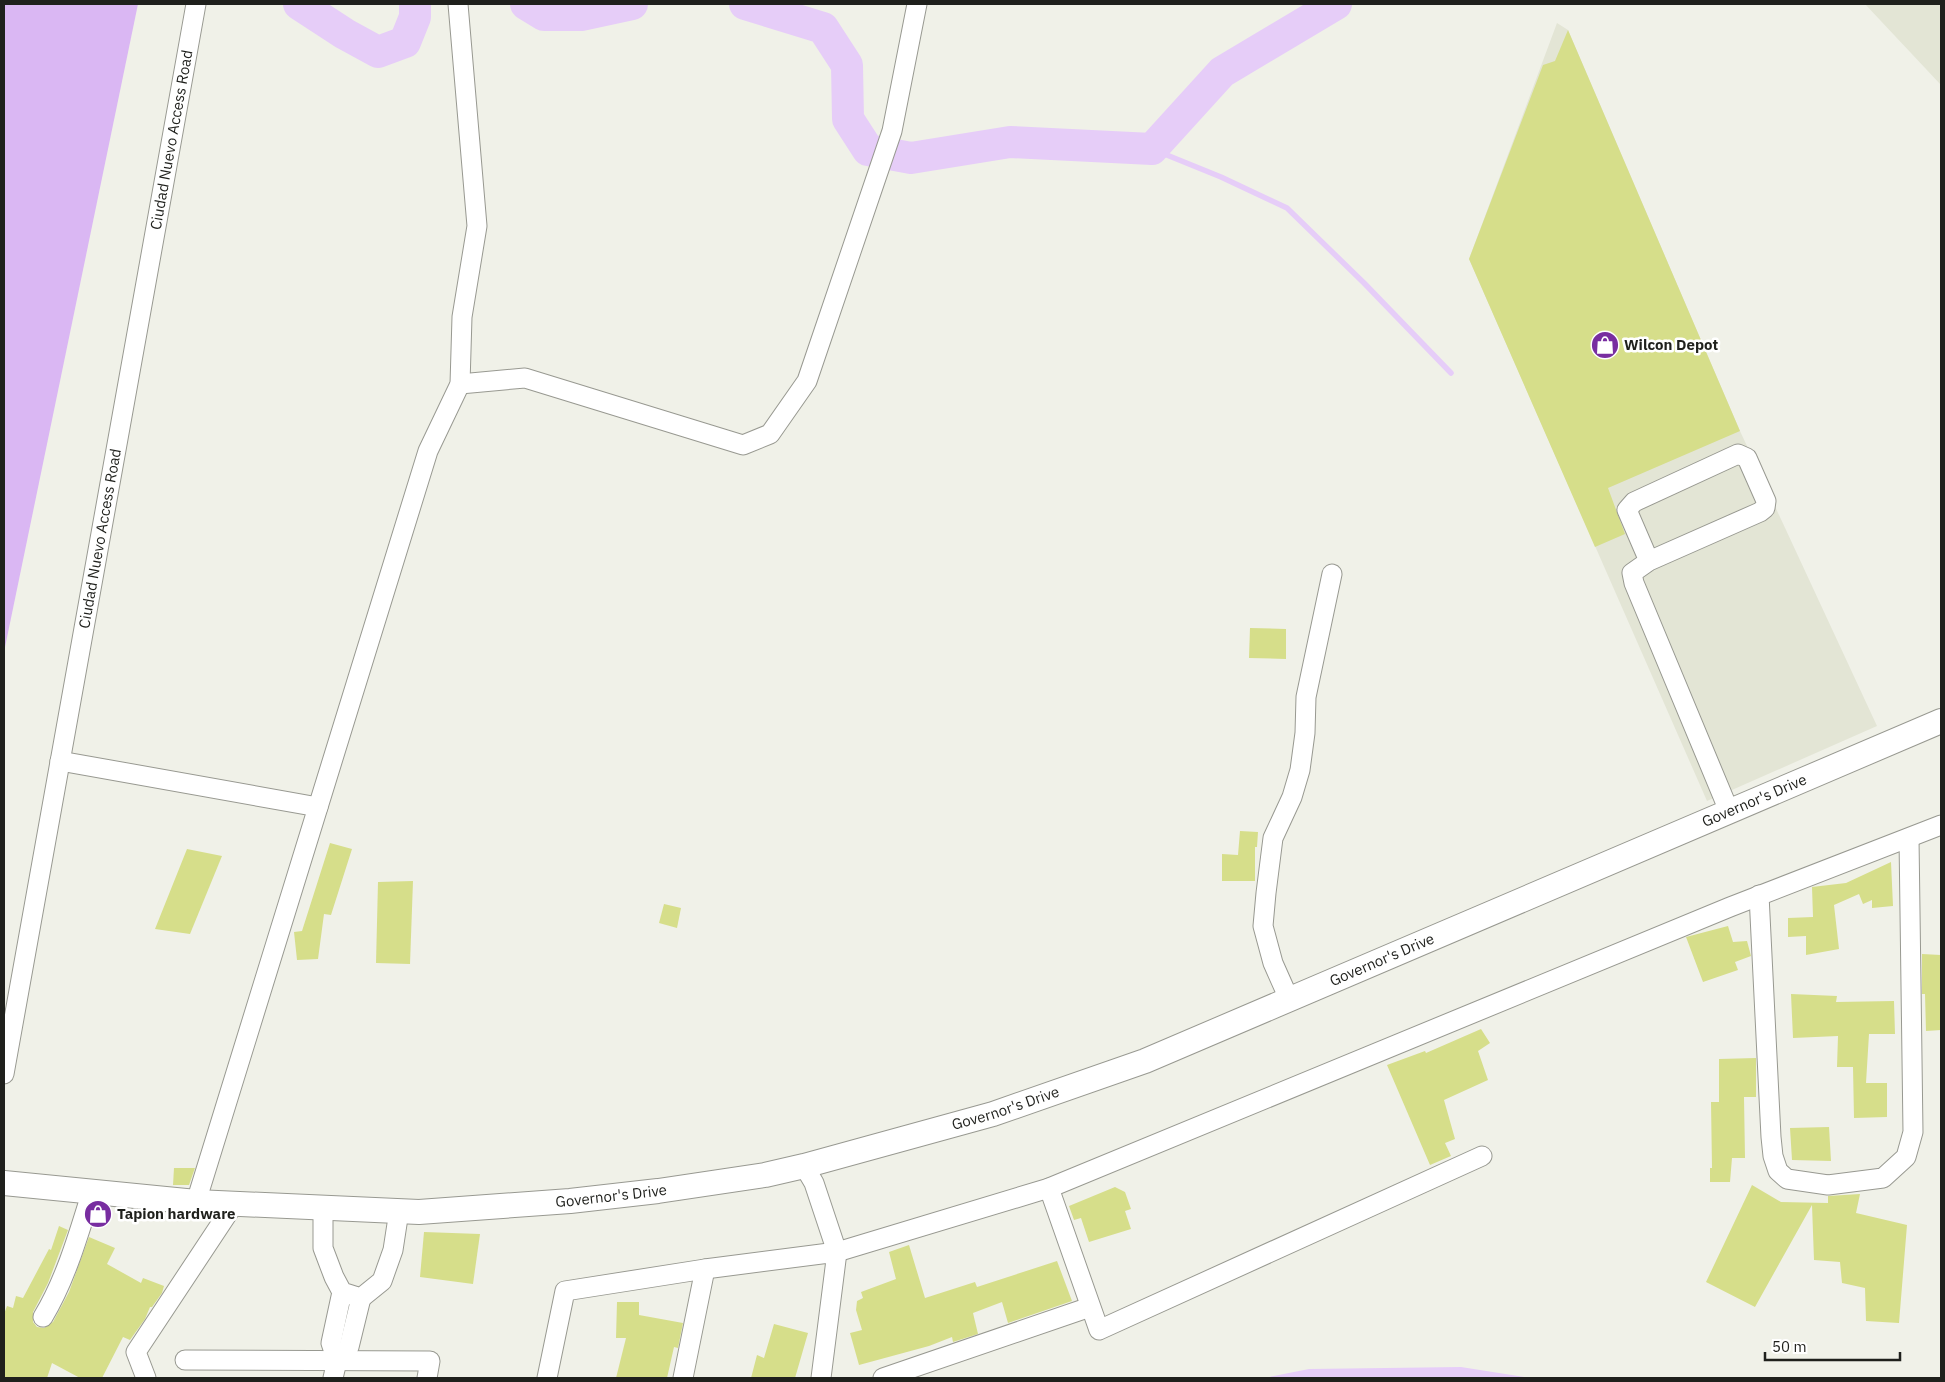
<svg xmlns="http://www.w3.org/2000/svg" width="1945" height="1382" font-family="'IBM Plex Sans',sans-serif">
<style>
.built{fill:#e3e5d5}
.green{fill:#dab7f3}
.water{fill:#e6cdf8}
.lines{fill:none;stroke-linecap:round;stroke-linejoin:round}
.stream{stroke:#e6cdf8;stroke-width:5.5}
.river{stroke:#e6cdf8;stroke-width:32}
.building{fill:#d6de8a}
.minor-casing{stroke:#989991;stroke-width:21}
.major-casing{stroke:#989991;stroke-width:26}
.minor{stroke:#fff;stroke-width:19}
.major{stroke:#fff;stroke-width:24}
.labels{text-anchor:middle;stroke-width:5;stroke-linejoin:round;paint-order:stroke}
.street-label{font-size:15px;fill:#1f201c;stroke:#fff}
.poi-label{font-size:15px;font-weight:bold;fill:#1f201c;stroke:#fff;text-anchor:start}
</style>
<rect width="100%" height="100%" fill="#f0f1e8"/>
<!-- built -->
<g class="built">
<polygon points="1865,4 1941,4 1941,85"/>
<polygon points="1557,23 1568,30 1740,431 1877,726 1707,801 1469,259"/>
</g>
<!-- green -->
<polygon class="green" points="4,4 138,4 4,652"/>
<!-- water -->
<polygon class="water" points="1461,1367 1530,1378 1264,1378 1309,1369"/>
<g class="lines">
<!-- stream -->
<polyline class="stream" points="1152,149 1221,177 1287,208 1364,283 1451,373"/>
<!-- river -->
<g class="river">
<polyline points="299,4 345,34 378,52 405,42 415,17 415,4"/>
<polyline points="526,4 544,15 581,15 632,4"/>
<polyline points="745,4 823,28 847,65 848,119 868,150 911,158 1010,142 1152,149 1222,72 1336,4"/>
</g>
</g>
<!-- building -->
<g class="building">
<polygon points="1568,30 1740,431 1608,488 1625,534 1595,547 1469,259 1543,65 1555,61"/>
<polygon points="1250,628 1286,629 1286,659 1249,658"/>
<polygon points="1240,831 1258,832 1257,847 1255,847 1255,881 1222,881 1222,854 1238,855"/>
<polygon points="330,843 352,849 331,915 324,914 318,959 297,960 294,932 302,931"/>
<polygon points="187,849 222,856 190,934 155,929"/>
<polygon points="1891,862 1893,906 1872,908 1872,900 1863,904 1859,894 1834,905 1839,949 1806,955 1806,936 1788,937 1788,918 1813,917 1812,887 1846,883"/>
<polygon points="413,881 410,964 376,963 378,882"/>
<polygon points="664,904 681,908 677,928 659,923"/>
<polygon points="1728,926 1733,942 1747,941 1751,956 1735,962 1738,970 1703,982 1686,937"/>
<polygon points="1922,954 1941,955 1941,1030 1926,1031 1925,994 1922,994"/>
<polygon points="1791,994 1837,996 1836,1002 1894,1001 1895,1034 1869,1034 1866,1083 1887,1083 1887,1117 1854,1118 1853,1067 1837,1067 1838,1036 1793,1038"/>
<polygon points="1481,1029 1490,1043 1478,1051 1488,1080 1444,1100 1455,1139 1445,1143 1451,1156 1430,1165 1387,1065 1425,1051 1426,1053"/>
<polygon points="1756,1058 1756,1097 1744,1097 1745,1158 1732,1158 1730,1182 1710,1182 1710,1168 1712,1168 1711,1102 1719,1102 1719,1059"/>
<polygon points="1829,1127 1831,1161 1792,1160 1790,1128"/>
<polygon points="174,1168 195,1168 189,1185 173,1185"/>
<polygon points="1752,1185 1781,1202 1828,1203 1828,1196 1860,1194 1856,1213 1907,1225 1899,1323 1866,1321 1865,1288 1842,1283 1840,1262 1814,1260 1812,1205 1755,1307 1706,1282"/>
<polygon points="1115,1187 1125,1192 1131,1209 1125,1211 1131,1229 1089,1242 1081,1218 1074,1220 1069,1206"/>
<polygon points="59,1226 68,1230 48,1283 33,1312 33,1322 37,1327 44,1328 53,1322 69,1292 89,1237 115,1248 107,1264 141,1283 143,1278 164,1286 162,1293 152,1307 150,1307 145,1319 130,1340 123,1337 102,1378 80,1378 52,1363 47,1378 4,1378 4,1314 7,1306 13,1308 16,1296 23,1298 49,1249 51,1250"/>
<polygon points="424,1232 480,1234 473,1284 420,1277"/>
<polygon points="909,1245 925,1298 975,1282 977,1287 1057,1261 1072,1301 1008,1323 1002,1302 973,1313 978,1334 953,1342 952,1337 929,1346 859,1365 850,1333 862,1330 856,1310 857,1301 863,1298 861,1292 896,1279 889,1252"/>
<polygon points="617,1302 639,1302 639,1315 683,1323 678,1348 674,1347 667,1378 616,1378 626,1338 616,1338"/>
<polygon points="774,1324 808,1333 795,1378 751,1378 757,1355 764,1358"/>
</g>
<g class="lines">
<defs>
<g id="minor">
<polyline points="460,384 525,378 743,445 770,434 807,381 892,131 917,4"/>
<polyline points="1649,561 1627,510 1634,502 1738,454 1747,458 1766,501 1765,508 1760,512 1649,561 1632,573 1634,583 1729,811"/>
<polyline points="60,761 318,807"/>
<polyline points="1759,895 1771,1137 1773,1156 1778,1171 1787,1179 1828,1185 1883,1178 1906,1157 1913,1132 1909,838"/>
<polyline points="1289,999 1273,963 1263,926 1266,893 1273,838 1292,797 1300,770 1305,733 1306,697 1332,574"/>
<path id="s1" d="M4 1074 196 4"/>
<polyline points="804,1166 814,1183 837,1252 1049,1188 1730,907 1941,825"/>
<polyline points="1049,1188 1099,1330 1482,1156"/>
<polyline points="196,1202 428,451 460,384 462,317 477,226 458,4"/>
<polyline points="323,1208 323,1248 334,1277 342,1292 361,1298 382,1281 393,1250 399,1211"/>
<path d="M43 1317C66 1279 79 1233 92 1191"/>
<polyline points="185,1360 430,1361 427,1378"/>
<polyline points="337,1361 331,1343 342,1292"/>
<polyline points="146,1378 136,1352 234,1204"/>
<polyline points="333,1378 337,1361 349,1347 361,1298"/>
<polyline points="547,1378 565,1291 705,1269 837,1252 821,1378"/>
<polyline points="683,1378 705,1269"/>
<polyline points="883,1378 1090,1307"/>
</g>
<g id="major">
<path id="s2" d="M4 1183 196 1202 419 1212 570 1201 658 1191 765 1175 804 1166 993 1114 1145 1061 1941 721"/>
</g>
</defs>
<!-- minor casing -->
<use href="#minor" class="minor-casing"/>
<!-- major casing -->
<use href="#major" class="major-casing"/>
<!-- minor -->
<use href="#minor" class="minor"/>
<!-- major -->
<use href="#major" class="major"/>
</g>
<!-- icons -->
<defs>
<symbol id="shop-disc" viewBox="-11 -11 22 22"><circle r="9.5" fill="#782da0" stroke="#fff"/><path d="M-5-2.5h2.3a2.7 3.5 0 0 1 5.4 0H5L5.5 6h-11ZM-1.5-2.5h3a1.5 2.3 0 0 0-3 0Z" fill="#fff"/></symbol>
</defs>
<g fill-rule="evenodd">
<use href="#shop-disc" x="1589" y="329" width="32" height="32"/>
<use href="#shop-disc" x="82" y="1198" width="32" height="32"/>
</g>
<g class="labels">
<!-- street labels -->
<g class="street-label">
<text dy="5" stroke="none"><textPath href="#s1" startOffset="949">Ciudad Nuevo Access Road</textPath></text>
<text dy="5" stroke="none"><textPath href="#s1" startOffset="544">Ciudad Nuevo Access Road</textPath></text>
<text dy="5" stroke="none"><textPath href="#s2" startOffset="1824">Governor's Drive</textPath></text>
<text dy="5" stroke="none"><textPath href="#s2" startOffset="1419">Governor's Drive</textPath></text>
<text dy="5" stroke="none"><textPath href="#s2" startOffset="1014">Governor's Drive</textPath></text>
<text dy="5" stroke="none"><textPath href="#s2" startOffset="609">Governor's Drive</textPath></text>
</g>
<!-- poi labels -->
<g class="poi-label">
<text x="1624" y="350">Wilcon Depot</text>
<text x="117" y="1219">Tapion hardware</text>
</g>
</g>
<!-- border -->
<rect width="1945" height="1382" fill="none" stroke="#1f201c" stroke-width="10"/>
<!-- scale -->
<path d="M1765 1352v8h135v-8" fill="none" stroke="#1f201c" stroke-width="2.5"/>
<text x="1772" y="1352" font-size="15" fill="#1f201c" stroke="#ffffff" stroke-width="4" paint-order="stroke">50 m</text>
</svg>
